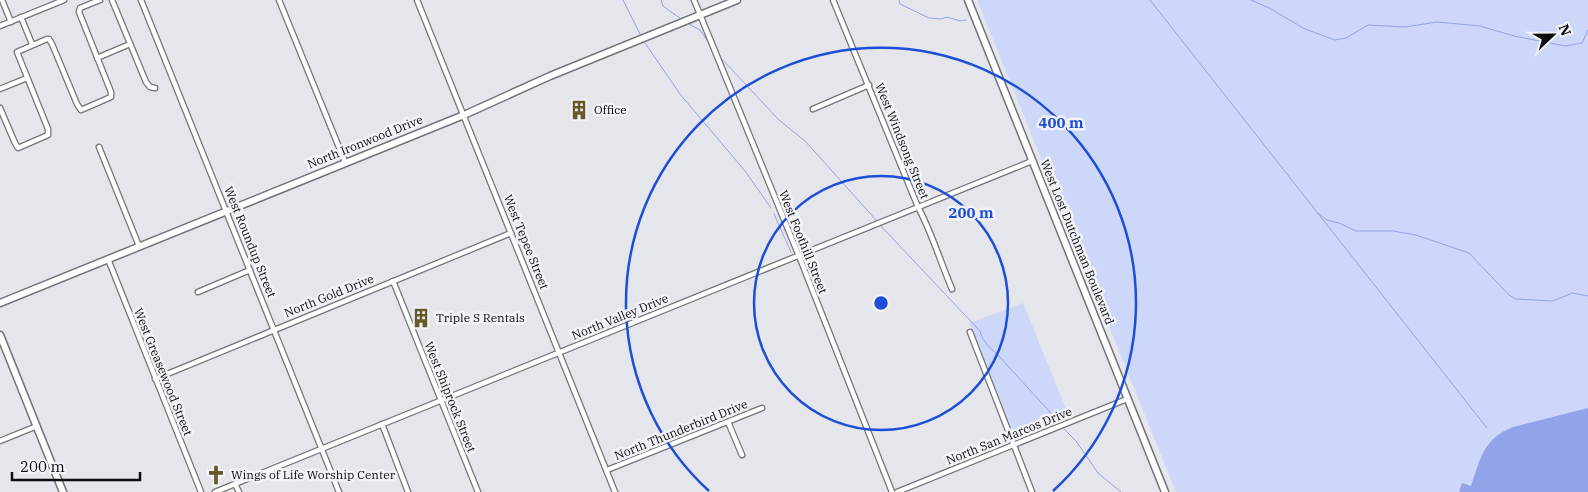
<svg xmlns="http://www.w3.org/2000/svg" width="1588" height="492" font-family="'IBM Plex Serif',serif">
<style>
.green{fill:#cdd7f9}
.water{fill:#92a3e9}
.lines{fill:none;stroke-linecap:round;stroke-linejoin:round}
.stream{stroke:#92a3e9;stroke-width:1}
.street-casing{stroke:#737479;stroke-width:7}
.secondary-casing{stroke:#737479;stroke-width:9}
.street{stroke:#fff;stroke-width:4.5}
.secondary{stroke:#fff;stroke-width:6}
.ring{fill:none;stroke:#1d4ed8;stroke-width:2.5}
.labels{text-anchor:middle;stroke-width:5;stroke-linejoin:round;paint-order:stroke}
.poi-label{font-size:12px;fill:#0c0c0e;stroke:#f2f3f8;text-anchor:start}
.street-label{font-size:12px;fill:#0c0c0e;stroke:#f2f3f8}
.centre{fill:#1d4ed8;stroke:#f2f3f8;stroke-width:2.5}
.ring-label{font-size:15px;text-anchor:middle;font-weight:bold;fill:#1d4ed8;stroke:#f2f3f8;stroke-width:5;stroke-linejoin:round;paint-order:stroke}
</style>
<rect width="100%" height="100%" fill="#e5e6eb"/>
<!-- green -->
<g class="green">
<polygon points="977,0 1588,0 1588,492 1176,492"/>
<polygon points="1023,303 1069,416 1015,438 970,323"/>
</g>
<!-- water -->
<path class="water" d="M1588 408V492H1459L1462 483 1471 486C1480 459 1484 438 1513 427Z"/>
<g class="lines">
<!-- stream -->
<g class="stream">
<polyline points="623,0 641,36"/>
<polyline points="661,0 663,6 681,19"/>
<polyline points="899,0 900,4 929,18 941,19 947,17 960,21 966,20"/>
<polyline points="1150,0 1487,428"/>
<polyline points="1251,0 1269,8 1305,29 1335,40 1346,38 1368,25 1405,27 1437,22 1480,26 1514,36 1565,46 1582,43 1588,30"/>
<polyline points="689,24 700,30 709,43"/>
<polyline points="643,40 680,94 745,171 771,208"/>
<polyline points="719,56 779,120 805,141 877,221"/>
<polyline points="1318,213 1327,220 1339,223 1356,231 1393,231 1416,235 1469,253 1509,295 1516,299 1553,301 1572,293 1588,296"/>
<polyline points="774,214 791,252"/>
<path d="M879 224 980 331C982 341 990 348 998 355L1058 421"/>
<polyline points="1064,429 1076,441 1098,473 1121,492"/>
</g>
<defs>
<g id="street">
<polyline points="2,0 11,22"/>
<polyline points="112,0 146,82 150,87 155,88"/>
<polyline points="141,0 339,492"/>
<polyline points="279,0 345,162"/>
<polyline points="417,0 615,492"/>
<polyline points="694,0 801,261 892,492"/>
<path d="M833 0 918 207C932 233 940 261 952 289"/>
<polyline points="21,17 32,44"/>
<polyline points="0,26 64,0"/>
<polyline points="97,58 130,44"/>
<polyline points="0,89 27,78"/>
<polyline points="0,108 15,143 18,148 48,135 48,129 17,52 47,39 49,39 52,44 77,104 81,110 111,97 111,92 79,12 80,8 100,0"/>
<polyline points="813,109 869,85"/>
<polyline points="99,147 139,246"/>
<polyline points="108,259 201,492"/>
<polyline points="393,281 478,492"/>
<polyline points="198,292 250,270"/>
<polyline points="970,332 1032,492"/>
<polyline points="155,379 511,233"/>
<polyline points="728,422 742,455"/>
<polyline points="382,424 408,492"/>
<polyline points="0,441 37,426"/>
<polyline points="607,470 762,408"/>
<polyline points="235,484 239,492"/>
<polyline points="215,492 1032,161"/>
<polyline points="897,492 1127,399"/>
</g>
<g id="secondary">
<polyline points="968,0 1165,492"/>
<polyline points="0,303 464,115 550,76 737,0"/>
<polyline points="0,335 63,492"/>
</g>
</defs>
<!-- street casing -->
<use href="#street" class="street-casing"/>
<!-- secondary casing -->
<use href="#secondary" class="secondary-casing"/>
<!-- street -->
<use href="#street" class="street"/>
<!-- secondary -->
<use href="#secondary" class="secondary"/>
</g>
<!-- distance rings -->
<g class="ring">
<circle cx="881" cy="303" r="127"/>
<path d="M709 491A255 255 0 1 1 1053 491"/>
</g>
<!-- icons -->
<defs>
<symbol id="building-bare" viewBox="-9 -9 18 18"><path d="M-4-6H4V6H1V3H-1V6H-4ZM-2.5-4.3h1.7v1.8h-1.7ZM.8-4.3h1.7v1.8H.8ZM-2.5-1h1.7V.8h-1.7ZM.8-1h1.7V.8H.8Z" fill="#685926" stroke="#f2f3f8" stroke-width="2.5" paint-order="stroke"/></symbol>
<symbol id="church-bare" viewBox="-9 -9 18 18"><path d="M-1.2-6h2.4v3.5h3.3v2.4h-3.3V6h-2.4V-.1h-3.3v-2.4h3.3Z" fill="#685926" stroke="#f2f3f8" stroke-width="2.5" paint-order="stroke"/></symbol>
</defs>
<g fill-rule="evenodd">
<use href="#building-bare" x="565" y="96" width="28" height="28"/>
<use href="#building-bare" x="407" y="304" width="28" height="28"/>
<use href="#church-bare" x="202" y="461" width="28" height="28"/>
</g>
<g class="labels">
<!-- poi labels -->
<g class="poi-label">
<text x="594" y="114">Office</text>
<text x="436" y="322">Triple S Rentals</text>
<text x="231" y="479">Wings of Life Worship Center</text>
</g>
<!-- street labels -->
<g class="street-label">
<text transform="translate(902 141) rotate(68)" y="4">West Windsong Street</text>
<text transform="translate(365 142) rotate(-22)" y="4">North Ironwood Drive</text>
<text transform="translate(250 242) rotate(68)" y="4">West Roundup Street</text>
<text transform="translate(526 242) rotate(68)" y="4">West Tepee Street</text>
<text transform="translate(803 242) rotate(68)" y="4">West Foothill Street</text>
<text transform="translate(1077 242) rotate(68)" y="4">West Lost Dutchman Boulevard</text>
<text transform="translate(329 296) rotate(-22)" y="4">North Gold Drive</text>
<text transform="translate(620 317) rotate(-22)" y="4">North Valley Drive</text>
<text transform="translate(163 372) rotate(68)" y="4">West Greasewood Street</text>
<text transform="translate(450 397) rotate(68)" y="4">West Shiprock Street</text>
<text transform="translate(681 430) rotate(-22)" y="4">North Thunderbird Drive</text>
<text transform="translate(1009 436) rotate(-22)" y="4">North San Marcos Drive</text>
</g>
</g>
<circle cx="881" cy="303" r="8" class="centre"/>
<g class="ring-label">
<text x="1061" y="128">400 m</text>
<text x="971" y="218">200 m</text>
</g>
<!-- north arrow -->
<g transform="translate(1553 35) rotate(68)" stroke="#f2f3f8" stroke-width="4" paint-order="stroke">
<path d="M0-4L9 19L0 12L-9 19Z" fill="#0c0c0e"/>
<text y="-8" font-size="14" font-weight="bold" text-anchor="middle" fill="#0c0c0e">N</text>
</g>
<!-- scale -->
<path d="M12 472v8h128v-8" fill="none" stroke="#0c0c0e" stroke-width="2.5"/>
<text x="20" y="472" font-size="15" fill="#0c0c0e" stroke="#f2f3f8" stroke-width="4" paint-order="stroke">200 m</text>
</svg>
